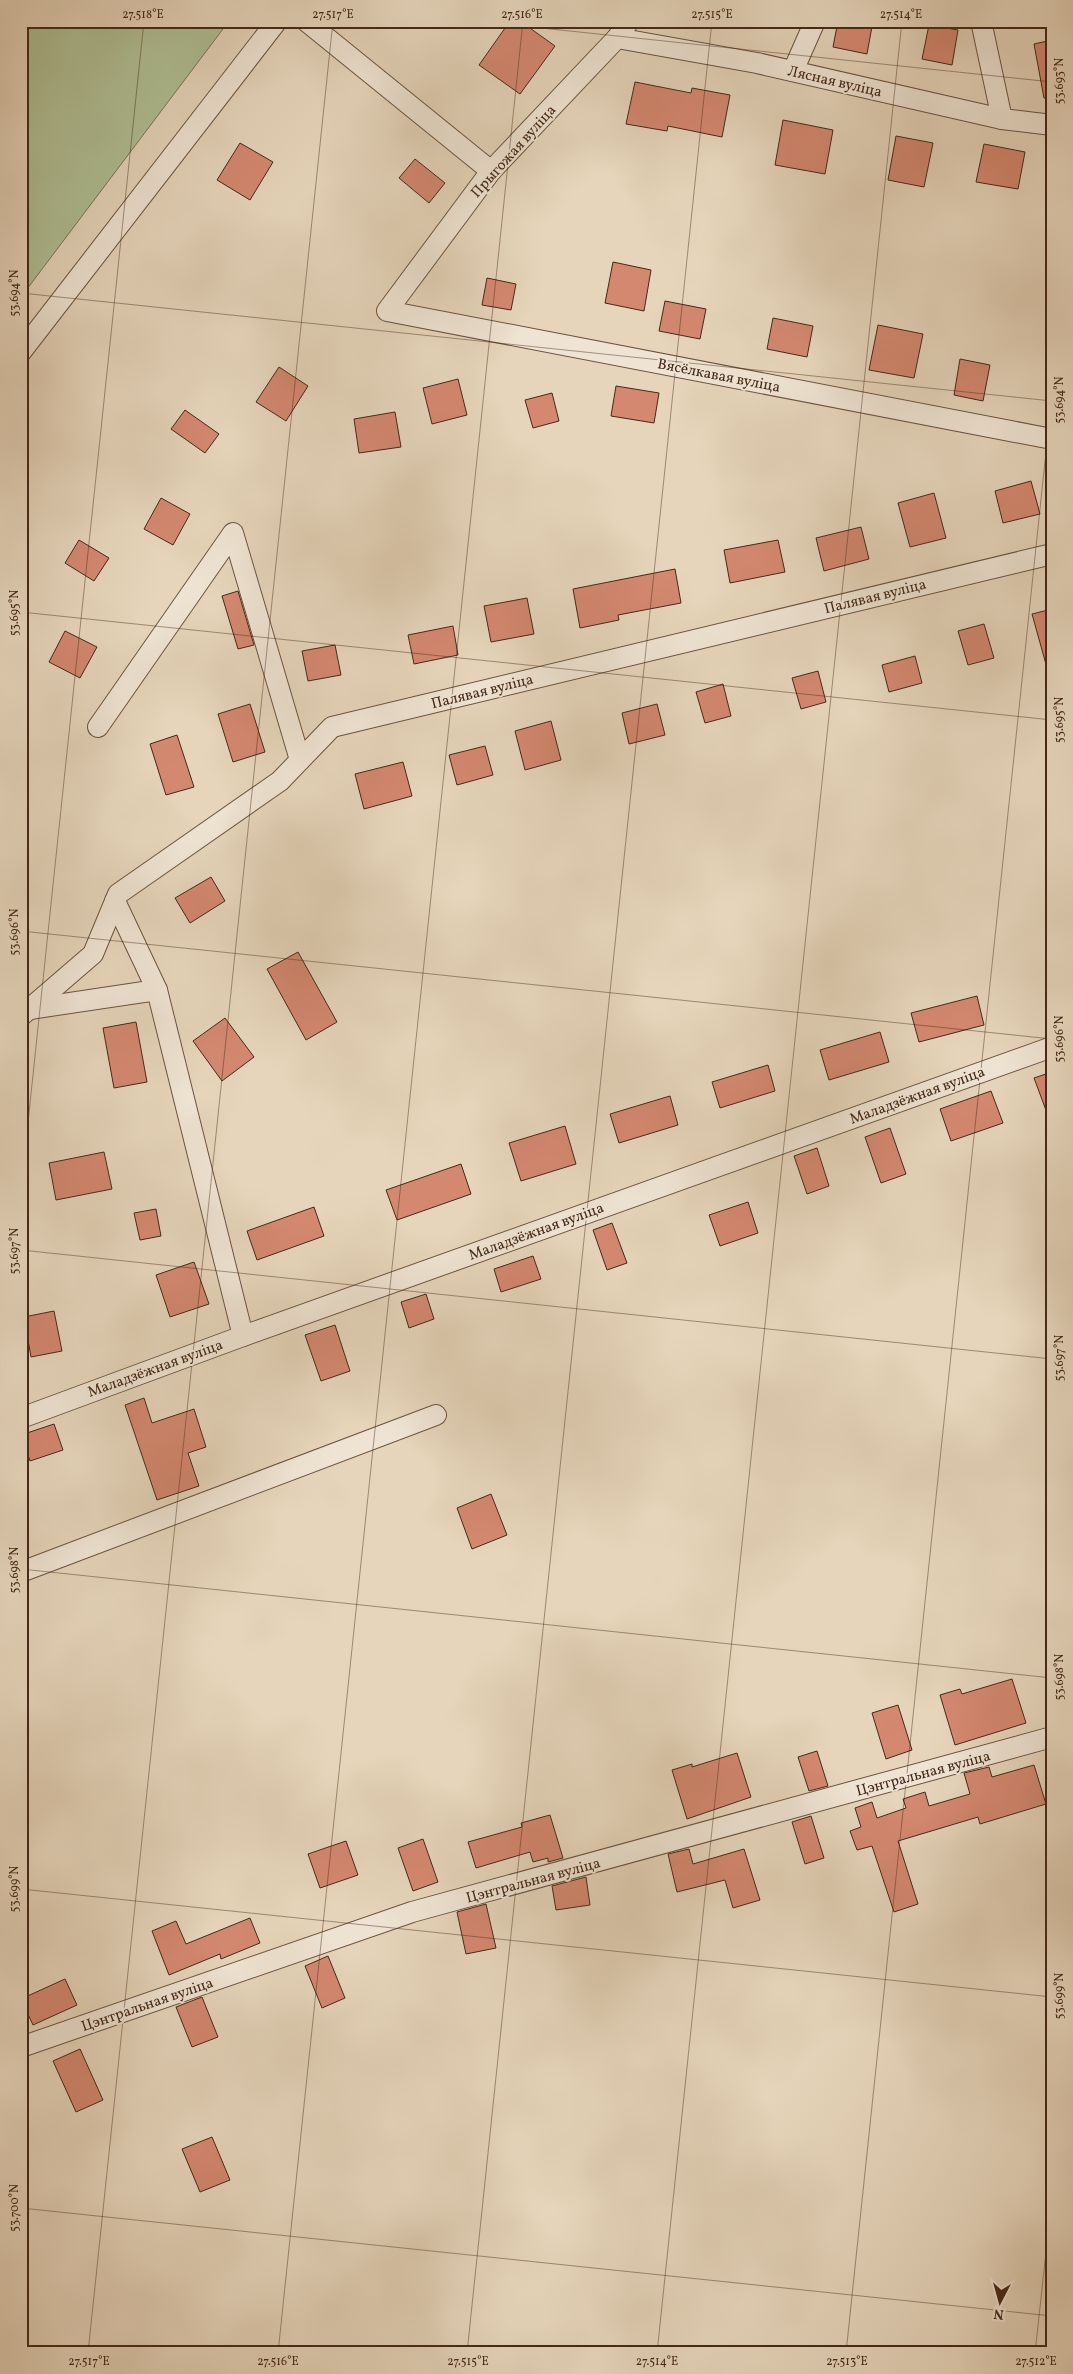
<svg xmlns="http://www.w3.org/2000/svg" width="1073" height="2374" font-family="Vollkorn,serif">
<style>
.green{fill:#afbe94;stroke:#7a7356}
.building{fill:#d48870;stroke:#442817}
.lines{fill:none;stroke-linecap:round;stroke-linejoin:round}
.minor-casing{stroke:#6c5340;stroke-width:22}
.minor{stroke:#efe4d3;stroke-width:20}
.ticks{fill:none;stroke:#442817;stroke-width:1;stroke-opacity:0.45}
.labels{text-anchor:middle;stroke-width:4;stroke-linejoin:round;paint-order:stroke}
.street-label{font-size:15px;fill:#442817;stroke:#efe4d3}
.neatline{fill:none;stroke:#442817;stroke-width:2}
.ticks-label{font-size:12px;text-anchor:middle;fill:#442817}
</style>
<rect width="100%" height="100%" fill="#e6d5bb"/>
<filter id="stains"><feTurbulence type="fractalNoise" baseFrequency=".004" numOctaves="4"/><feColorMatrix values="0 0 0 0 .2 0 0 0 0 .09 0 0 0 0 .02 0 0 0 .5 -.17"/></filter>
<radialGradient id="worn" r=".72"><stop offset=".6" stop-color="#630" stop-opacity="0"/><stop offset="1" stop-color="#630" stop-opacity=".3"/></radialGradient>
<!-- green -->
<polygon class="green" points="21,21 229,21 21,297"/>
<!-- building -->
<g class="building">
<polygon points="510,21 520,21 555,46 520,94 479,65"/>
<polygon points="838,21 873,21 867,54 833,47"/>
<polygon points="929,25 958,30 952,65 922,59"/>
<polygon points="1052,40 1052,97 1044,98 1034,44"/>
<polygon points="635,82 691,93 692,88 730,95 722,137 668,126 667,131 626,124"/>
<polygon points="783,120 833,130 825,174 775,165"/>
<polygon points="896,136 933,143 924,187 888,180"/>
<polygon points="240,143 273,162 250,200 217,180"/>
<polygon points="984,144 1025,152 1018,189 976,182"/>
<polygon points="415,159 445,183 429,203 399,178"/>
<polygon points="613,262 651,270 644,311 605,303"/>
<polygon points="487,278 516,284 511,310 482,305"/>
<polygon points="665,301 706,309 700,339 659,331"/>
<polygon points="773,318 813,326 807,357 767,349"/>
<polygon points="878,325 923,334 914,378 869,370"/>
<polygon points="960,359 990,365 983,401 954,395"/>
<polygon points="279,367 308,386 286,421 256,402"/>
<polygon points="458,379 467,415 432,424 423,388"/>
<polygon points="616,386 659,393 654,423 611,416"/>
<polygon points="552,393 559,421 533,428 525,400"/>
<polygon points="185,410 219,434 205,453 171,429"/>
<polygon points="395,412 401,447 359,453 354,419"/>
<polygon points="1031,481 1040,514 1003,523 995,491"/>
<polygon points="934,493 946,538 910,547 898,503"/>
<polygon points="161,498 190,514 173,545 144,529"/>
<polygon points="861,527 869,559 824,571 816,538"/>
<polygon points="79,540 109,558 94,581 65,563"/>
<polygon points="778,540 785,572 730,583 724,550"/>
<polygon points="675,569 681,603 618,615 619,620 580,628 573,589"/>
<polygon points="238,591 254,645 238,649 222,596"/>
<polygon points="527,598 534,634 491,642 484,606"/>
<polygon points="1052,609 1052,667 1047,668 1032,614"/>
<polygon points="984,624 994,658 968,665 958,631"/>
<polygon points="453,626 458,655 414,664 408,635"/>
<polygon points="65,631 97,647 80,678 49,662"/>
<polygon points="335,645 341,675 308,681 302,651"/>
<polygon points="915,656 922,683 889,692 882,665"/>
<polygon points="818,671 826,702 801,709 792,678"/>
<polygon points="723,684 731,716 705,723 696,692"/>
<polygon points="250,704 265,752 233,762 218,714"/>
<polygon points="657,704 665,735 629,744 622,713"/>
<polygon points="551,721 561,760 525,770 515,731"/>
<polygon points="177,735 194,787 166,795 150,744"/>
<polygon points="485,746 493,775 457,785 449,755"/>
<polygon points="403,762 412,796 364,809 355,774"/>
<polygon points="211,877 225,901 190,923 175,898"/>
<polygon points="298,952 337,1022 306,1040 267,969"/>
<polygon points="977,996 984,1025 919,1042 911,1013"/>
<polygon points="225,1018 254,1057 222,1081 193,1041"/>
<polygon points="136,1022 147,1082 114,1088 103,1028"/>
<polygon points="880,1032 889,1062 829,1080 820,1050"/>
<polygon points="768,1065 775,1091 720,1108 712,1082"/>
<polygon points="1052,1072 1052,1121 1050,1121 1034,1078"/>
<polygon points="991,1091 1003,1123 951,1141 940,1109"/>
<polygon points="670,1096 678,1125 619,1143 610,1114"/>
<polygon points="565,1126 576,1164 521,1181 509,1143"/>
<polygon points="890,1128 906,1174 881,1183 865,1137"/>
<polygon points="817,1148 829,1186 807,1194 794,1156"/>
<polygon points="104,1152 112,1189 56,1200 49,1163"/>
<polygon points="461,1164 471,1194 397,1220 386,1190"/>
<polygon points="748,1202 758,1233 720,1246 709,1215"/>
<polygon points="314,1207 324,1236 257,1260 247,1231"/>
<polygon points="156,1209 161,1236 140,1240 134,1213"/>
<polygon points="612,1223 627,1263 607,1270 593,1230"/>
<polygon points="533,1256 541,1279 501,1292 494,1269"/>
<polygon points="194,1262 209,1304 170,1317 156,1275"/>
<polygon points="426,1294 434,1319 409,1328 401,1302"/>
<polygon points="54,1311 62,1351 31,1357 24,1317"/>
<polygon points="335,1325 350,1371 321,1381 305,1335"/>
<polygon points="144,1398 152,1423 194,1409 206,1447 188,1453 199,1486 157,1500 125,1405"/>
<polygon points="54,1424 63,1450 30,1461 21,1435"/>
<polygon points="491,1494 507,1535 472,1549 457,1508"/>
<polygon points="1012,1679 1026,1723 955,1745 940,1695 960,1689 962,1694"/>
<polygon points="898,1705 912,1750 886,1759 872,1713"/>
<polygon points="817,1751 828,1786 809,1791 798,1757"/>
<polygon points="737,1753 751,1797 687,1819 672,1770 692,1764 692,1767"/>
<polygon points="1034,1765 1046,1804 980,1824 978,1817 898,1841 918,1904 894,1912 872,1846 857,1850 850,1831 861,1827 855,1808 872,1802 877,1818 906,1808 903,1799 925,1792 929,1806 970,1794 964,1773 989,1767 992,1777"/>
<polygon points="550,1815 563,1858 548,1862 548,1858 533,1862 530,1852 476,1868 468,1842 522,1827 521,1823"/>
<polygon points="811,1816 824,1858 805,1864 792,1822"/>
<polygon points="423,1839 438,1882 413,1891 398,1848"/>
<polygon points="346,1841 358,1875 320,1888 308,1854"/>
<polygon points="689,1849 693,1864 744,1849 760,1900 733,1908 725,1880 677,1892 668,1854"/>
<polygon points="586,1877 590,1905 556,1910 552,1886"/>
<polygon points="486,1904 496,1948 466,1954 457,1912"/>
<polygon points="250,1918 260,1943 221,1959 220,1954 169,1975 152,1931 176,1921 186,1944"/>
<polygon points="328,1956 345,1998 322,2008 305,1966"/>
<polygon points="65,1979 77,2005 33,2025 21,1999"/>
<polygon points="202,1997 218,2037 192,2047 176,2007"/>
<polygon points="80,2049 103,2100 76,2112 53,2061"/>
<polygon points="212,2137 230,2180 200,2192 182,2149"/>
</g>
<g class="lines">
<defs>
<g id="minor">
<polyline points="306,21 491,171"/>
<polyline points="629,21 617,38 491,171 387,311 1052,439"/>
<polyline points="981,21 1002,119"/>
<polyline points="617,38 757,63 1002,119 1052,125"/>
<polyline points="793,71 815,21"/>
<polyline points="21,352 277,21"/>
<polyline points="98,727 233,533 300,760"/>
<polyline points="115,901 157,990"/>
<polyline points="30,1009 157,990 243,1336"/>
<polyline points="21,1016 93,954 118,894 280,781 332,727 1052,554"/>
<polyline points="21,1418 243,1336 1052,1047"/>
<polyline points="21,1572 436,1415"/>
<polyline points="21,2047 412,1912 1052,1737"/>
</g>
</defs>
<!-- minor casing -->
<use href="#minor" class="minor-casing"/>
<!-- minor -->
<use href="#minor" class="minor"/>
</g>
<!-- ticks -->
<path class="ticks" d="M475 21 1052 82M21 293 1052 401M21 612 1052 720M21 931 1052 1039M21 1189 144 21M21 1250 1052 1359M21 1569 1052 1678M21 1889 1052 1997M21 2208 1052 2316M88 2353 333 21M278 2353 523 21M467 2353 712 21M657 2353 902 21M846 2353 1052 395M1035 2353 1052 2197"/>
<g class="labels">
<!-- street labels -->
<g class="street-label">
<text transform="translate(835 81) rotate(13)" y="5">Лясная вуліца</text>
<text transform="translate(513 151) rotate(-48)" y="5">Прыгожая вуліца</text>
<text transform="translate(719 375) rotate(11)" y="5">Вясёлкавая вуліца</text>
<text transform="translate(875 596) rotate(-14)" y="5">Палявая вуліца</text>
<text transform="translate(482 691) rotate(-14)" y="5">Палявая вуліца</text>
<text transform="translate(917 1095) rotate(-20)" y="5">Маладзёжная вуліца</text>
<text transform="translate(536 1231) rotate(-20)" y="5">Маладзёжная вуліца</text>
<text transform="translate(155 1368) rotate(-20)" y="5">Маладзёжная вуліца</text>
<text transform="translate(923 1773) rotate(-15)" y="5">Цэнтральная вуліца</text>
<text transform="translate(533 1880) rotate(-15)" y="5">Цэнтральная вуліца</text>
<text transform="translate(147 2004) rotate(-19)" y="5">Цэнтральная вуліца</text>
</g>
</g>
<!-- margin -->
<rect width="1073" height="2374" fill="none" stroke="#e6d5bb" stroke-width="55"/>
<!-- north arrow -->
<g transform="translate(1000 2302) rotate(186)" stroke="#efe4d3" stroke-width="4" paint-order="stroke">
<path d="M0-4L9 19L0 12L-9 19Z" fill="#442817"/>
<text y="-8" font-size="14" font-weight="bold" text-anchor="middle" fill="#442817">N</text>
</g>
<rect x="28" y="28" width="1018" height="2318" class="neatline"/>
<g class="ticks-label">
<text x="143" y="18">27.518°E</text>
<text x="333" y="18">27.517°E</text>
<text x="522" y="18">27.516°E</text>
<text x="712" y="18">27.515°E</text>
<text x="901" y="18">27.514°E</text>
<text transform="translate(1059 81) rotate(-90)" y="4">53.693°N</text>
<text transform="translate(14 293) rotate(-90)" y="4">53.694°N</text>
<text transform="translate(1059 400) rotate(-90)" y="4">53.694°N</text>
<text transform="translate(14 613) rotate(-90)" y="4">53.695°N</text>
<text transform="translate(1059 720) rotate(-90)" y="4">53.695°N</text>
<text transform="translate(14 932) rotate(-90)" y="4">53.696°N</text>
<text transform="translate(1059 1039) rotate(-90)" y="4">53.696°N</text>
<text transform="translate(14 1251) rotate(-90)" y="4">53.697°N</text>
<text transform="translate(1059 1358) rotate(-90)" y="4">53.697°N</text>
<text transform="translate(14 1570) rotate(-90)" y="4">53.698°N</text>
<text transform="translate(1059 1677) rotate(-90)" y="4">53.698°N</text>
<text transform="translate(14 1889) rotate(-90)" y="4">53.699°N</text>
<text transform="translate(1059 1996) rotate(-90)" y="4">53.699°N</text>
<text transform="translate(14 2208) rotate(-90)" y="4">53.700°N</text>
<text x="89" y="2365">27.517°E</text>
<text x="278" y="2365">27.516°E</text>
<text x="468" y="2365">27.515°E</text>
<text x="657" y="2365">27.514°E</text>
<text x="847" y="2365">27.513°E</text>
<text x="1036" y="2365">27.512°E</text>
</g>
<rect width="100%" height="100%" filter="url(#stains)"/>
<rect width="100%" height="100%" fill="url(#worn)"/>
</svg>
